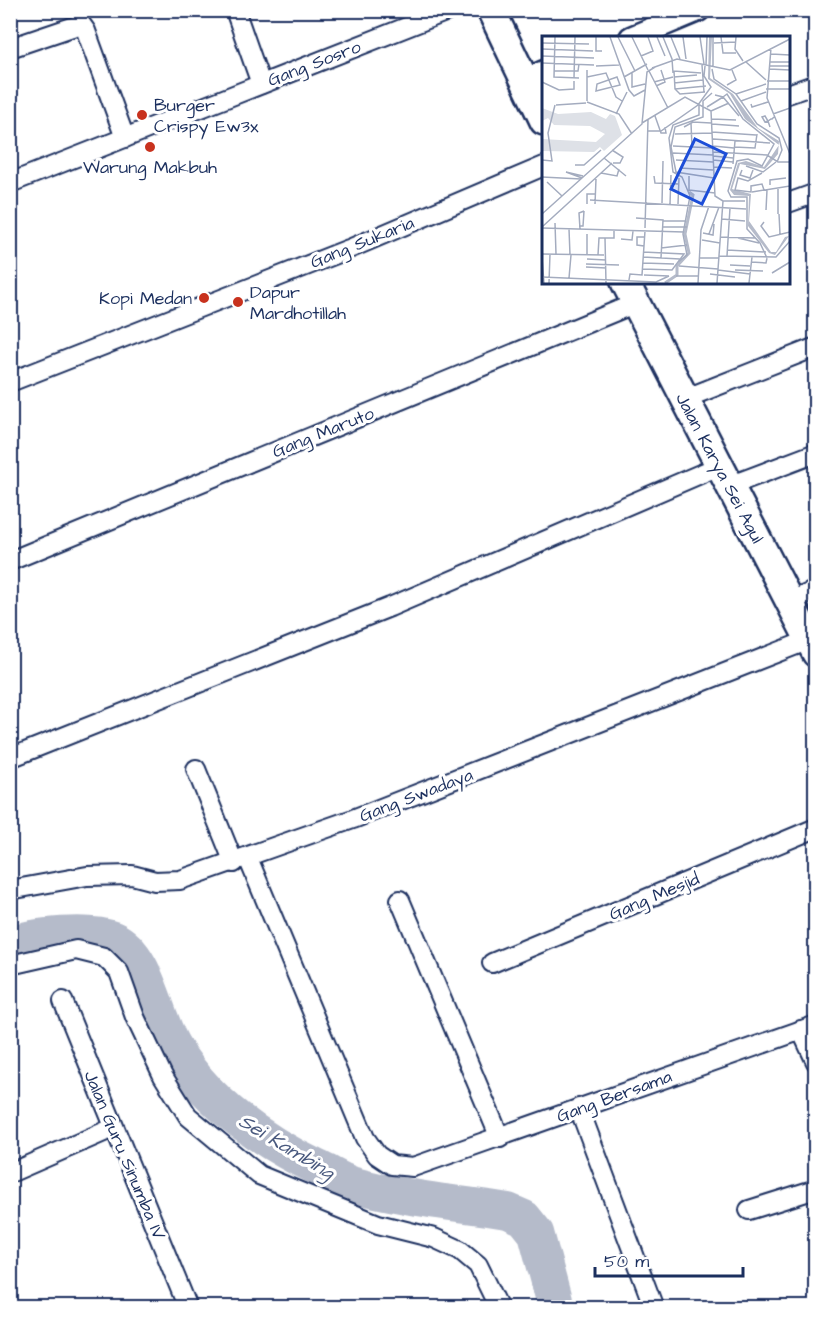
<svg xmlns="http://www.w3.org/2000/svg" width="826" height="1318" font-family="'Architects Daughter',sans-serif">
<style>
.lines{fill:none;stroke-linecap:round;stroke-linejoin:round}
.river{stroke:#b5bbca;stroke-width:36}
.minor-casing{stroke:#1b2f5e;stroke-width:22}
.tertiary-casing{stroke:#1b2f5e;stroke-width:27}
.secondary-casing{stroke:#1b2f5e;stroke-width:32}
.minor{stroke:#fff;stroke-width:18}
.tertiary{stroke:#fff;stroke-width:22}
.secondary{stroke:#fff;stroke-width:27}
.poi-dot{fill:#c8321e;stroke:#fff;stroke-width:2}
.labels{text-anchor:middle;stroke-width:6;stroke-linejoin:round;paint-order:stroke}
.street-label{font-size:18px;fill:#1b2f5e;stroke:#fff}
.poi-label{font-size:18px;fill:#1b2f5e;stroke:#fff;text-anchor:start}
.water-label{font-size:20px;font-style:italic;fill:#49597e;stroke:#fff}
.inset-river{fill:none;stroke:#b5bbca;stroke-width:3}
.inset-road{fill:none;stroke:#a4acbf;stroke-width:1.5}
.view{fill:#1d4ed8;fill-opacity:0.15;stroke:#1d4ed8;stroke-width:3}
.inset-edge{fill:none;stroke:#1b2f5e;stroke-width:3}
</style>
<rect width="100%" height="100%" fill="#fff"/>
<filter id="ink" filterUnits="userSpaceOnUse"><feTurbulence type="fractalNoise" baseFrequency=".0167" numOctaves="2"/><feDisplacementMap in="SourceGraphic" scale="12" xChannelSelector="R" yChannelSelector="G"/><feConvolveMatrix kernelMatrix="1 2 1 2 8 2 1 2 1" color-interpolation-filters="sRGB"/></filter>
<g filter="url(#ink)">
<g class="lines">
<!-- river -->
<path class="river" d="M10 944C33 935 91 930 113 939 148 954 155 1018 174 1048 207 1103 262 1141 318 1168 329 1173 340 1180 351 1184 402 1198 456 1203 508 1211L524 1218 536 1233 556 1308"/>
<defs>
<g id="minor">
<polyline points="235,10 261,84"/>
<polyline points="10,48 81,24 86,31 125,138"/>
<polyline points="788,94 816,84"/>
<polyline points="10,183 450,10"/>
<polyline points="788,203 816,193"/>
<polyline points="10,382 349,249 544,166"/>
<polyline points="684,399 816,347"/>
<polyline points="729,486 816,453"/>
<polyline points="10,561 636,303"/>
<polyline points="791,601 816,590"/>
<polyline points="10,758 390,607 719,466"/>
<polyline points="196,769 234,863"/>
<polyline points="248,858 365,1138 377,1155 392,1165 413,1167 816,1025"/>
<polyline points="10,890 87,876 132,875 155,881 180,880 353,819 809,640"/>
<polyline points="400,900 500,1138"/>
<polyline points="492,963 816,828"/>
<polyline points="10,965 76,950 104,957 119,972 135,1017 163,1076 188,1116 259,1175 378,1224 434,1238 460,1250 478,1265 499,1308"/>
<polyline points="63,1001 188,1308"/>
<polyline points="801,1030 816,1062"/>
<polyline points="579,1108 654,1308"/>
<polyline points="10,1173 113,1128"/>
<polyline points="749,1210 816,1189"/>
</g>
<g id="tertiary">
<polyline points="631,38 698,10"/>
<polyline points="524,81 544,72"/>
</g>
<g id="secondary">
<polyline points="491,10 544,121"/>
<polyline points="625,282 816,653"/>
</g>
</defs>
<!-- minor casing -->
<use href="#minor" class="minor-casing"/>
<!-- tertiary casing -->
<use href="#tertiary" class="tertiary-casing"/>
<!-- secondary casing -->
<use href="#secondary" class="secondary-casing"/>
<!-- minor -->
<use href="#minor" class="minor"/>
<!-- tertiary -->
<use href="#tertiary" class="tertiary"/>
<!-- secondary -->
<use href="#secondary" class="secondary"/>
</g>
</g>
<!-- markers -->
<g class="poi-dot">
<circle cx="142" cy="115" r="6"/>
<circle cx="150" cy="147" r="6"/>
<circle cx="204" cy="298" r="6"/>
<circle cx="238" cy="302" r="6"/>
</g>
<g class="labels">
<!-- street labels -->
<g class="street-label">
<text transform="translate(314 63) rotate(-21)" y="6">Gang Sosro</text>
<text transform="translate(362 242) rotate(-22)" y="6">Gang Sukaria</text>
<text transform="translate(323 432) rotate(-22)" y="6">Gang Maruto</text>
<text transform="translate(720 468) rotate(62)" y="6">Jalan Karya Sei Agul</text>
<text transform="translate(416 795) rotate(-21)" y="6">Gang Swadaya</text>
<text transform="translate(654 896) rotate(-23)" y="6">Gang Mesjid</text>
<text transform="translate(614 1096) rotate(-20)" y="6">Gang Bersama</text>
<text transform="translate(125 1155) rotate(67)" y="6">Jalan Guru Sinumba IV</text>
</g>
<!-- poi labels -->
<g class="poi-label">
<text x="154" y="111">Burger<tspan x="154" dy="21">Crispy Ew3x</tspan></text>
<text x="150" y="173" text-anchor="middle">Warung Makbuh</text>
<text x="250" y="298">Dapur<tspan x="250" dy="21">Mardhotillah</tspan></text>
<text x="192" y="304" text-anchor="end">Kopi Medan</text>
</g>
<!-- water labels -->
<g class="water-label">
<text transform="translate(287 1146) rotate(31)" y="7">Sei Kambing</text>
</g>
</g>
<!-- overview -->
<g transform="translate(542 36)">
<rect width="248" height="248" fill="#fff"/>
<path d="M0 72 16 78 49 76 64 83 68 78 73 80 80 99 62 115 58 111 52 116 0 115V103L54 106 63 98 48 90 12 89 6 82 0 85Z" fill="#dee1e7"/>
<path d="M167 1H170L168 42 191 58 216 92 237 105 236 118 223 133 198 128 190 153 209 158 207 185 229 216H234L243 201 247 200 233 219 227 217 206 190 207 160 192 159 188 154 196 127 204 125 222 131 237 109 203 83 188 58 166 43Z" fill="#b5bbca"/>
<path class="inset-river" d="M123 247 135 239V230L147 217 143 198 151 159 147 156"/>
<path class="inset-road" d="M13 1 12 41 37 42M54 1V15H60M68 1 87 54 92 60 103 54M76 1 93 35M90 1 106 34M115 1 123 20M121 1 130 23 131 37M129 1 138 23M141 1 144 23M158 1 162 28M171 1V31M179 1 181 17H194M194 1 193 13 201 25M0 7 47 8M172 7 194 6M229 12 225 62 248 118M0 13 51 15M229 18 248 19M0 20 52 22M99 20 111 15 106 1M204 26 224 44M228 26H248M0 27 52 29M160 29 162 56M164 29 165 1M54 30 77 29M228 30H248M110 32 135 23 188 34 248 3M170 33 172 43 194 58 215 88 237 102 240 114 235 126M227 33 248 34M45 34V65M12 35H36L37 28M107 35 126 72M90 36V51L103 48M159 37 132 35 133 53 138 58 163 56M45 41 64 37 74 61 80 65M75 41 78 49 54 55 55 48ZM82 41 105 28M132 41 155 39M32 42 33 1M225 45H248M0 46 17 54 32 53V45M112 46 131 41M132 47 161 44M185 49 194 44 190 34M114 50 123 46 119 34M133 53 164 50M224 53H248M170 57 161 65V81L133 91 129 111 134 136 172 142M194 58 224 48M173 59 181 61 197 80M181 61 185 58 201 83 232 108 220 130 206 123 195 125 186 155 189 161H205V193L218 207 225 222M199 65 224 56M45 66 77 78 90 98M209 68 210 71 226 66M14 69 44 67M165 71 181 61M169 75 187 67M74 78 85 56M231 78 248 72M113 80 119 97H124L123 91M170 83 194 84M100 87 143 61 169 75 173 160 181 165 175 247M149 87 150 111M170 88 197 90M142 91 151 86 169 87M228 91 226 85 223 80 220 81 223 86 226 85 229 83H230L232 81M106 95H119L156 69 169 51 162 40 163 30M170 96 214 99M133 98 170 97M171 103 228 107M131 110 171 112M171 110 192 112M192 111 213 112 215 98M70 114 81 121 78 127H71M171 116 225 119 236 126H248M131 117 171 119M171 120 191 122M62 122 84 140M0 124 10 125 6 97 13 69M134 124 171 126M171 124 191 126M191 128 193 105M33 129H42L59 114M204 130 221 136 234 126M171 131 190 132M138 132 171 134M200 134 198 139 208 142 211 134M59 137 75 140 77 133M220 137 206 145 196 142 193 154 209 156V150L220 148 222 154M112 140 113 147 137 148M147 140V154L173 157M0 141 39 143M40 142 24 136 41 140M5 146 20 160M228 149V144L244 142M236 152V178M210 156 248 150M48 164 204 173M181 165H203M120 167 121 125M45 168V158H53M53 168 54 143M128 168 129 139M136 168 137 142M224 174 225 154M0 178 100 88 105 36 113 31M237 178 238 198M94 182 121 184 119 222M180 183 203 185M121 185H144M222 186 219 190 227 201 248 196M13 187 14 218M37 190H41L42 175M0 191 70 127M121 191H145M0 192 142 196M103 192 106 84M27 193 28 219M38 193 37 177 42 175M161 197 171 199 172 188M45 198V218M167 198 177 171M178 201 213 202M63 202 64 247M196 202 217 207M79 203 90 204 91 195M160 204 178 207M102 210 95 209V201H102M119 212 145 209M185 214 224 216M0 218 62 219M56 219 57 202H72V194M177 220 234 221 248 205M185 220 188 172M101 221 138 223M0 222 2 247M158 222H177M45 223 64 224M209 226 224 227 225 222M101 227 132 228M135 227 145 219 141 198 148 160 140 141 131 136 127 102 131 89 157 79V69M44 228 77 229M188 229 208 230M137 230 176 233M44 231 64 232M101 233 130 234 142 218 101 216M176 234 208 238M193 234 221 235M230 237 248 226M168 238 193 241M102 239 127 240M134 240H156M0 241 114 246 127 240M27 242 29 219M87 244 88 238 100 239 103 195M7 247 8 218M156 247 159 194 167 170M207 247 210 221"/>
<path class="view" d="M153 103 184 118 160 168 129 153Z"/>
<rect width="248" height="248" class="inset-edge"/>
</g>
<!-- margin -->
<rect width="826" height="1318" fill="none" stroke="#fff" stroke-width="36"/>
<rect x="18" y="18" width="790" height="1282" fill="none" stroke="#1b2f5e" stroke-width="2" filter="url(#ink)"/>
<!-- scale -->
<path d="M595 1267v9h148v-9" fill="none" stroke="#1b2f5e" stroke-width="3"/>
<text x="604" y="1267" font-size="18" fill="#1b2f5e" stroke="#ffffff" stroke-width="4.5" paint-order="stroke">50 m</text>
</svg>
